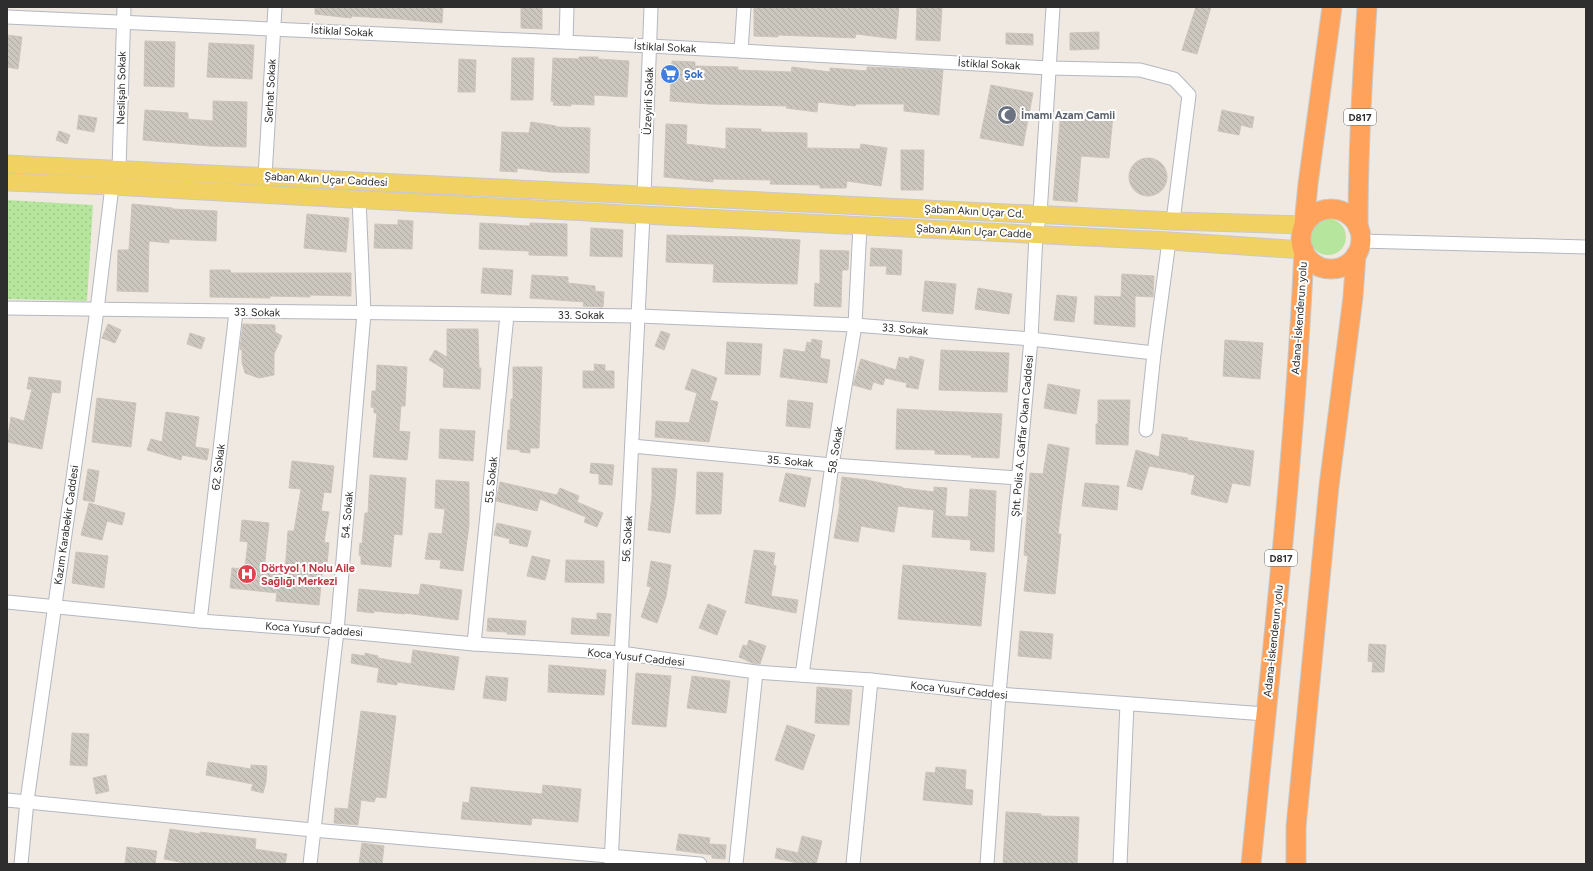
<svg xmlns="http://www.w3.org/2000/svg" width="1593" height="871" font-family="Figtree,sans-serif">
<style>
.grass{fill:#b6e59e}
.park{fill:url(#park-dots)}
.building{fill:url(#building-back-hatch);stroke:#cbc5ba}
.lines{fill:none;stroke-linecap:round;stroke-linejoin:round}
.minor-casing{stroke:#b4b7c1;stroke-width:15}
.major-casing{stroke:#c9c9c9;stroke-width:19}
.highway-casing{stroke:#c9c9c9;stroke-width:21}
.minor{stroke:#fff;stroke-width:13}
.major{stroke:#f2d163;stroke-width:17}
.highway{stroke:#ffa35c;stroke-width:19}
.labels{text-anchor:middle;stroke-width:4;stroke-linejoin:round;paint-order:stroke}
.shield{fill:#fff;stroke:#6d6d6d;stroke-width:1}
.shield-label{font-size:10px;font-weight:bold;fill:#2e2e2e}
.street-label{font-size:11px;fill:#2e2e2e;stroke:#fff}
.shop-label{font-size:11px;font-weight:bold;fill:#366cbe;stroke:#fff;text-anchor:start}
.worship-label{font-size:11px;font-weight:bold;fill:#5b616d;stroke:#fff;text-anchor:start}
.health-label{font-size:11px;font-weight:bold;fill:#be3a42;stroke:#fff;text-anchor:start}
</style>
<defs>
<pattern id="park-dots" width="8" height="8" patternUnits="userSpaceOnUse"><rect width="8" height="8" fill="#b6e59e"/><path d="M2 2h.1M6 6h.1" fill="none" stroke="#9dc588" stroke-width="1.8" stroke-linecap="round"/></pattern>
<pattern id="building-back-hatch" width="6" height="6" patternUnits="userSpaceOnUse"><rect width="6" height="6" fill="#cbc7bf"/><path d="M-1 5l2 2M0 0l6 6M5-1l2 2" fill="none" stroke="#afaba4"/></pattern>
</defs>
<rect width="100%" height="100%" fill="#efe9e1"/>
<!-- grass -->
<circle class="grass" cx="1328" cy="237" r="18"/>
<!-- park -->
<polygon class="park" points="7,200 93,205 87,301 7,299"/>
<!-- building -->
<g class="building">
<polygon points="315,7 443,7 442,23 399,19 352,16 351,18 315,14"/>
<polygon points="521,7 542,7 542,29 521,28"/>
<polygon points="754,7 899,7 896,39 856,34 855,38 778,35 778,37 754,36"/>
<polygon points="917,7 942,7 940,41 916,40"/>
<polygon points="1196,7 1211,7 1197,54 1182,50"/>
<polygon points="1099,32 1099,49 1070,50 1070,33"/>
<polygon points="1006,33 1033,34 1033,45 1006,44"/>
<polygon points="7,35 22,37 18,69 7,67"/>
<polygon points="145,41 175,42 174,87 144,86"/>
<polygon points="209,43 254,45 252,79 207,77"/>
<polygon points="579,57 598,57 598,59 629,61 627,97 594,95 594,105 571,104 571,106 553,105 554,102 551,101 553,58 579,59"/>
<polygon points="512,58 534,58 533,100 511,100"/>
<polygon points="459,59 476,60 475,92 458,92"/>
<polygon points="672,61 695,62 695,66 738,67 738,70 791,72 792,67 830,72 830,68 867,71 867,67 943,70 939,115 904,111 904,104 856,104 855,106 818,102 817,112 786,108 787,106 709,104 670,101"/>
<polygon points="991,85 1033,93 1023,146 980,138"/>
<polygon points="213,101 247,102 246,147 210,146 143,140 145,110 188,113 188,119 213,121"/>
<polygon points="1222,110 1254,117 1252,128 1241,125 1239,135 1218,131"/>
<polygon points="1061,111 1113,115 1109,158 1081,156 1077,202 1053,200"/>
<polygon points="79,115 97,118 94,132 77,129"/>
<polygon points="531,122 556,126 556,127 590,128 589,173 550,172 517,168 517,172 500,171 502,132 529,133"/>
<polygon points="666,124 687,125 686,144 726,149 726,128 761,129 761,132 807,133 807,148 860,149 861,144 887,148 881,186 847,181 846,188 820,188 820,185 770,184 771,180 713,179 713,182 664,177"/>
<polygon points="59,131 70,135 67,144 56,140"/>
<polygon points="901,150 924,150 923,190 901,190"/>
<circle cx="1148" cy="177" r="19"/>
<polygon points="132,204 172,208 172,209 217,211 216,241 169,239 169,243 149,241 148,292 117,291 118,250 129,250"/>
<polygon points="307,214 349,218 346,252 304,248"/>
<polygon points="398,220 413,221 412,249 374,248 375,224 398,225"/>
<polygon points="480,223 530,226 530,223 567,224 567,256 529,255 529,251 479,249"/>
<polygon points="591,228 623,230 622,257 590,256"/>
<polygon points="667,235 748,237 800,240 797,284 713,282 714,264 666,262"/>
<polygon points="871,248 902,250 901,275 886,274 887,266 870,266"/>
<polygon points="820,250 849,251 848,270 842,270 841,307 814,306 815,283 820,284"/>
<polygon points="483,268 513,270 511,295 481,293"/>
<polygon points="210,270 230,270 231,273 351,273 351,296 310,295 310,297 270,296 270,298 210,297"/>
<polygon points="1122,274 1154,276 1153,297 1135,296 1135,327 1094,324 1095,296 1121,297"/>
<polygon points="532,275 568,277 568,283 595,286 595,291 604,292 603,307 583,306 584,302 530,298"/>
<polygon points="925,281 956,284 953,314 922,311"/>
<polygon points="978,288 1012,294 1009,314 975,309"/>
<polygon points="1057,295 1077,297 1074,322 1054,320"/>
<polygon points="108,324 121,330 115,343 102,338"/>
<polygon points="243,324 275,325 275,332 282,336 274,354 274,375 259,378 245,373 242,362 242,350 240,349"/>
<polygon points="447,329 478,329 479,368 481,368 480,389 443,387 444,369 429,360 435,350 447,357"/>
<polygon points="661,331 670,334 664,350 655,346"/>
<polygon points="190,333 205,338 201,349 187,344"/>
<polygon points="812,339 822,341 820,358 830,360 827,383 780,377 784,349 805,352 807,342 811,343"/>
<polygon points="1225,340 1263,343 1260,379 1223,376"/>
<polygon points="727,342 762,344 760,375 725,374"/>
<polygon points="941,350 1009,353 1007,392 939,390"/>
<polygon points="910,356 924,360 918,389 906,387 907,383 885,378 883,385 873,382 871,390 853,385 861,359 896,370 899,357 909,359"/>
<polygon points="594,364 605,365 605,371 614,371 614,388 583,388 583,371 595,371"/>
<polygon points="377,365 407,367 405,406 401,406 399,431 410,432 407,460 373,457 377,413 374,413 374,408 371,407 372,391 376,391"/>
<polygon points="513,367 542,367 539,448 530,448 530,453 520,452 520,450 507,449 508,430 510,430 511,399 513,399"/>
<polygon points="692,369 717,378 710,400 718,402 709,442 655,437 656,421 689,423 697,393 685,389"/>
<polygon points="29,377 61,381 60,393 52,392 42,449 7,442 11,417 24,421 32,389 27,389"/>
<polygon points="1048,384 1080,390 1076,414 1044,408"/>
<polygon points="97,398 136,403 131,447 92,442"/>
<polygon points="788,400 813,403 810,428 786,426"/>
<polygon points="1098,400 1130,400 1128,445 1096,444 1096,424 1098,424"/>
<polygon points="897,409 1002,414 999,458 971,457 972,455 935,454 935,450 896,449"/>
<polygon points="166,412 199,417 195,447 209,449 207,460 182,455 181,460 147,450 151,439 162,442"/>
<polygon points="440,429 475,431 473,461 439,458"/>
<polygon points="1162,434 1188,438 1187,440 1254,451 1250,486 1232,483 1227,503 1191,494 1195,475 1188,474 1188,473 1149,466 1142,490 1127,486 1136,450 1159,457"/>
<polygon points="1048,444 1069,448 1058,534 1061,534 1055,594 1024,591 1028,556 1024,555 1030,473 1043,474"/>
<polygon points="292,461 334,466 331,493 324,492 321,511 329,512 324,542 329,543 327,564 323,564 319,605 276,601 277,593 230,588 232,568 243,569 243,567 245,567 248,542 240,541 242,520 269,523 264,570 285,572 288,531 294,531 301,489 289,488"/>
<polygon points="591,463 614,465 612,485 599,484 599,474 590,473"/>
<polygon points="652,468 677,469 675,497 670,533 648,530 652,496"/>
<polygon points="88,469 99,471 94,502 83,500"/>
<polygon points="697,472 723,473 721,514 696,514"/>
<polygon points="786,473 811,478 805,507 779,501"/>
<polygon points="370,475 406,478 402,535 394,534 391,567 361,564 361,556 359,555 360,543 362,544 365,513 368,513"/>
<polygon points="842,477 866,480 902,487 902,488 934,492 934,487 947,488 945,516 968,517 970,489 996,491 994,552 970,550 971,540 932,537 934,510 898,506 894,532 861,526 858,542 834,538 840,504 839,503"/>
<polygon points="436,480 469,482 469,525 463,571 440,568 441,560 425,559 429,533 442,534 445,509 435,508"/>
<polygon points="500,482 557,495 560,488 579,496 577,502 603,513 597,527 584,522 586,517 540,499 537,511 496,501"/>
<polygon points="1085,483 1119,486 1117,510 1082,506"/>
<polygon points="89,503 125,513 122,525 107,521 102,540 81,535"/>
<polygon points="497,523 531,531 527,547 509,543 510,539 494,535"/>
<polygon points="754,550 775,553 773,565 776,566 771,596 798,600 796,613 745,603"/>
<polygon points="76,552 108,556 104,588 72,583"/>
<polygon points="532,556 550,560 545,580 527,576"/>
<polygon points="566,560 604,561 604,583 565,582"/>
<polygon points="651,561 671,565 666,597 657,623 641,617 651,587 647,586"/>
<polygon points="903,565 986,573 981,626 898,619"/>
<polygon points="421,584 462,590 458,620 405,613 405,614 374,611 374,613 357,611 359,589 419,595"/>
<polygon points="708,604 726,611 717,635 699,628"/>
<polygon points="597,613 611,614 609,636 571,634 572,618 597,620"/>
<polygon points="488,618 526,621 525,635 507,634 507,632 487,631"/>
<polygon points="1020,631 1053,634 1051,659 1018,656"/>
<polygon points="749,640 766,646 760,664 752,663 739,657 743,645 747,646"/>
<polygon points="1369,644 1386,645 1384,672 1372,672 1373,662 1368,661"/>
<polygon points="413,650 459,657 454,690 397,682 397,685 377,682 379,668 351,663 352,654 365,656 365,653 378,656 378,658 411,664"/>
<polygon points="549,665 606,670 604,695 548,692"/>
<polygon points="636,673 671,676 666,727 632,724"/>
<polygon points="486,676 508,678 506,701 483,698"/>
<polygon points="692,676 730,681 726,713 687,708"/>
<polygon points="817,687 852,690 849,725 815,723"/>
<polygon points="361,711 396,716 386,798 376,797 374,802 361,800 358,825 334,823 335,808 348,809"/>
<polygon points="787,725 815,735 803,770 775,760"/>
<polygon points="72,733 89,734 87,766 70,765"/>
<polygon points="208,762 251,769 251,765 267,766 266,782 263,793 251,790 253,784 206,775"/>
<polygon points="936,767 966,770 965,789 973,790 972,805 923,800 926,772 935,773"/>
<polygon points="106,775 109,791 96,794 93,778"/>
<polygon points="543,785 581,789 578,822 532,818 531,825 461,819 463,802 469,803 471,787 542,794"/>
<polygon points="1006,812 1041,814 1041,816 1079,817 1077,864 1003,864"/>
<polygon points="170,829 200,834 200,832 256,839 255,849 287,854 285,864 189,864 164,859"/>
<polygon points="679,834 710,838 709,844 726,845 725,859 712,858 712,855 676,850"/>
<polygon points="802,836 822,841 816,864 802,864 775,858 777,848 798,853"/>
<polygon points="362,843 384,846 382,864 359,864"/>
<polygon points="127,847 157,851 155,864 125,864"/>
</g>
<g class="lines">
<defs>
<g id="minor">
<polyline points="7,17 650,46 1049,68 1140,70 1174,79 1189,95 1173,221"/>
<polyline points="566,42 567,7"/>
<polyline points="741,51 744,7"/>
<polyline points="119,169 124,7"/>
<polyline points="265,176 275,7"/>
<polyline points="644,195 651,7"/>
<polyline points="1360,241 1586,247"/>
<polyline points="7,308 639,316 855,325 1031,339 1154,353"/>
<polyline points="1146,430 1154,353 1169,241"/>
<polyline points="632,446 832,465 1019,478"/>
<polyline points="7,602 200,621 337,631 474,644 621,653 756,672 871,680 999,694 1265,714"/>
<polyline points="200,621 236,312"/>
<polyline points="474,644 507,315"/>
<polyline points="802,675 832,465 855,325 860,225"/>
<polyline points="7,800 313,830 700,864"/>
<polyline points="21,864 27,801 97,310 112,186"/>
<polyline points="310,864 337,631 364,313 359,199"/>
<polyline points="611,864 643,215"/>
<polyline points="736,864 756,672"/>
<polyline points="853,864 871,680"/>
<polyline points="987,864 999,694 1031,339 1036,234 1040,214 1053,7"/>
<polyline points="1120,864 1127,704"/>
</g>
<g id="major">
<polyline points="7,164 1173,221 1304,225"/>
<polyline points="7,182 112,186 643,215 1169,241 1304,250"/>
</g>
<g id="highway">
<circle cx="1331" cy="239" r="30"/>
<polyline points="1304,225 1308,184 1332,7"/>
<path d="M1358 227C1358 154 1362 80 1367 7"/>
<path d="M1251 864C1271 660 1295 455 1304 250"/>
<polyline points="1296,864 1296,827 1329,486 1353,297 1356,255"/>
</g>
</defs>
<!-- minor casing -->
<use href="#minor" class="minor-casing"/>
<!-- major casing -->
<use href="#major" class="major-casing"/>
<!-- highway casing -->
<use href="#highway" class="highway-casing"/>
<!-- minor -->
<use href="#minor" class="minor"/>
<!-- major -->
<use href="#major" class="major"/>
<!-- highway -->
<use href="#highway" class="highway"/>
</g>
<!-- icons -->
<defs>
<symbol id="supermarket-disc" viewBox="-11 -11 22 22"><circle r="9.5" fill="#3f7fe0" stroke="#fff"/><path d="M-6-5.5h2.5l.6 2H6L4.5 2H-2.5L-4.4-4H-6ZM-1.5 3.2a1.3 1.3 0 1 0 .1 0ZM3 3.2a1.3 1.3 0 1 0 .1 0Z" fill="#fff"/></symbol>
<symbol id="mosque-disc" viewBox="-11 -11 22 22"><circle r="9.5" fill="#6b7280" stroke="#fff"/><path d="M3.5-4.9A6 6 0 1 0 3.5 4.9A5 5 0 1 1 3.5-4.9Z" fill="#fff"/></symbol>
<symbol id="hospital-disc" viewBox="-11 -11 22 22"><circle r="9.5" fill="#e0444e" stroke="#fff"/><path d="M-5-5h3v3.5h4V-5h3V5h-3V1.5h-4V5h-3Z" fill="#fff"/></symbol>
</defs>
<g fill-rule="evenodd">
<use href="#supermarket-disc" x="659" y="63" width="22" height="22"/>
<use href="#mosque-disc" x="996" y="104" width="22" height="22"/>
<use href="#hospital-disc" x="236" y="563" width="22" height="22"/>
</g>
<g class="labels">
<!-- shield labels -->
<g class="shield">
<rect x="1344" y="109" width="32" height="16" rx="3"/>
<rect x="1265" y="550" width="32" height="16" rx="3"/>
</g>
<g class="shield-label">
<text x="1360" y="121">D817</text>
<text x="1281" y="562">D817</text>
</g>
<!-- street labels -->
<g class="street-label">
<text transform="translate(342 31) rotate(3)" y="4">İstiklal Sokak</text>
<text transform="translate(665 47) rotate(3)" y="4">İstiklal Sokak</text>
<text transform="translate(989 64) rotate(3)" y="4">İstiklal Sokak</text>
<text transform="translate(121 88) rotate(-89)" y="4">Neslişah Sokak</text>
<text transform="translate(270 91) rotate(-87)" y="4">Serhat Sokak</text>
<text transform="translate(648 101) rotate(-88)" y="4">Üzeyirli Sokak</text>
<text transform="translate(326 179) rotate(3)" y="4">Şaban Akın Uçar Caddesi</text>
<text transform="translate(974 211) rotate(3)" y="4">Şaban Akın Uçar Cd.</text>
<text transform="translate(974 231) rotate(3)" y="4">Şaban Akın Uçar Cadde</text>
<text transform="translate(257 312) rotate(1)" y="4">33. Sokak</text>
<text x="581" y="319">33. Sokak</text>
<text transform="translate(1299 318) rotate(-86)" y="4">Adana-İskenderun yolu</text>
<text transform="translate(905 329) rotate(5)" y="4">33. Sokak</text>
<text transform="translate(1022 436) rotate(-85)" y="4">Şht. Polis A. Gaffar Okan Caddesi</text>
<text transform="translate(835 450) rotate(-81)" y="4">58. Sokak</text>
<text transform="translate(790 461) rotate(5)" y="4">35. Sokak</text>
<text transform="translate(218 467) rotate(-83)" y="4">62. Sokak</text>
<text transform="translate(491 480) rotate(-84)" y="4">55. Sokak</text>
<text transform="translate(347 515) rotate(-85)" y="4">54. Sokak</text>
<text transform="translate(66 525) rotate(-82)" y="4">Kazım Karabekir Caddesi</text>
<text transform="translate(627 539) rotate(-87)" y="4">56. Sokak</text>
<text transform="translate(314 629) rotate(4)" y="4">Koca Yusuf Caddesi</text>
<text transform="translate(1273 641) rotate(-84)" y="4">Adana-İskenderun yolu</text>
<text transform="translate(636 657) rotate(6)" y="4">Koca Yusuf Caddesi</text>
<text transform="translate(959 690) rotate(6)" y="4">Koca Yusuf Caddesi</text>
</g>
<!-- shop labels -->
<g class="shop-label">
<text x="684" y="78">Şok</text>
</g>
<!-- worship labels -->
<g class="worship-label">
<text x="1021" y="119">İmamı Azam Camii</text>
</g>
<!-- health labels -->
<g class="health-label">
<text x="261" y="572">Dörtyol 1 Nolu Aile<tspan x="261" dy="13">Sağlığı Merkezi</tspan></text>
</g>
</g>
<!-- border -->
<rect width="1593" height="871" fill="none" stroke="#2e2e2e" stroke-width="16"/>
</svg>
